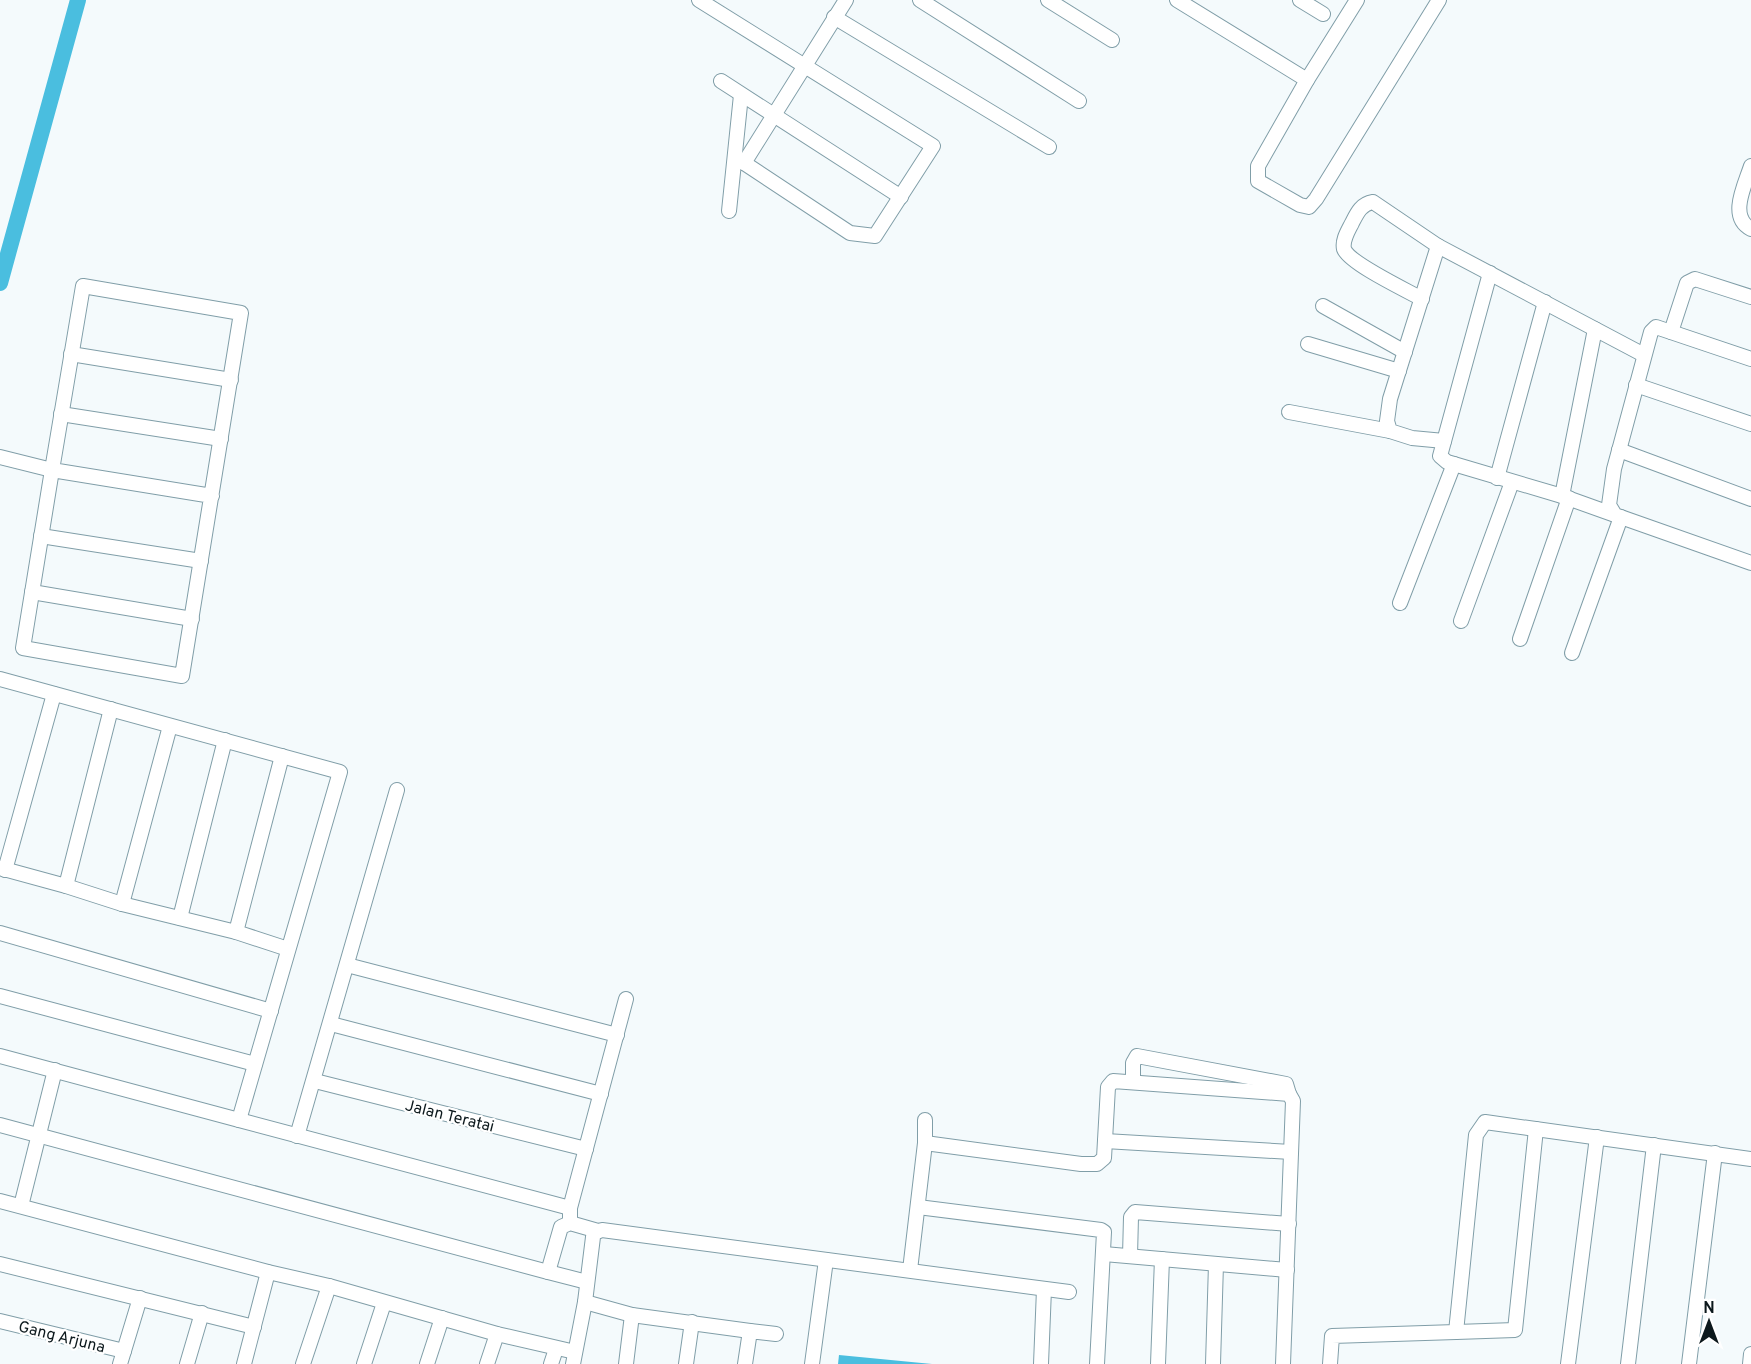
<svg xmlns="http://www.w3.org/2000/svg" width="1751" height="1364" font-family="Overpass,sans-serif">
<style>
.water{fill:#4abedf}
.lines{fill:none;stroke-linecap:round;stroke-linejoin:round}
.canal{stroke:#4abedf;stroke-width:16}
.street-casing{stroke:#809ea8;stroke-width:16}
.street{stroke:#fff;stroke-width:14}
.labels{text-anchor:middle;stroke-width:4.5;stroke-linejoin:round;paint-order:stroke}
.street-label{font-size:16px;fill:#0c181c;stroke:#fff}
</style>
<rect width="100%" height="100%" fill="#f4fafc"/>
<!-- water -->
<polygon class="water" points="839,1355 932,1364 838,1364"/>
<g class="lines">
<!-- canal -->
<polyline class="canal" points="0,283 78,0"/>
<defs>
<g id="street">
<polyline points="699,0 933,146 875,236 850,233 735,157"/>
<polyline points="920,0 1079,101"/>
<polyline points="1048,0 1112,40"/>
<polyline points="1177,0 1307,80 1357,0"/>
<polyline points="1300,0 1323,14"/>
<polyline points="834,17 1049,147"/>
<polyline points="1307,80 1258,166 1258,181 1300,205 1309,207 1316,199 1439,0"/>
<polyline points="721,81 901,197"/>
<polyline points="744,163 846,0"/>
<path d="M1751 166C1745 185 1728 217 1751 229"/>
<polyline points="729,211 741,95"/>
<polyline points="1438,246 1390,399 1387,421 1390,431 1412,438 1444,441"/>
<polyline points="1490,273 1440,456 1447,462 1562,496 1615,515"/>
<path d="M1422 299C1406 290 1349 263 1344 249 1342 240 1348 231 1352 223 1357 213 1361 204 1373 202L1438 246 1644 355"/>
<polyline points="1323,306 1405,352"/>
<polyline points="1671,332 1687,283 1695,279 1751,297"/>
<polyline points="1308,344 1399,371"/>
<polyline points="71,354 231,380"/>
<polyline points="1751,359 1656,327 1651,332 1614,469 1609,505 1615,515 1751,563"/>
<polyline points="1636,385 1751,424"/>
<polyline points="1289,412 1390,431"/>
<polyline points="61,414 221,439"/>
<polyline points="1619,450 1751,499"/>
<polyline points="0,457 52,470 23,648 182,676 241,313 83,286 52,470 212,496"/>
<polyline points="1497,478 1545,302"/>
<polyline points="1562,496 1595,329"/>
<polyline points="41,536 201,561"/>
<polyline points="32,592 192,619"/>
<polyline points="1400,603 1454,464"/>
<polyline points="1461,621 1512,482"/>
<polyline points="1520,639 1569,498"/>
<polyline points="1572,653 1621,517"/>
<polyline points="0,679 340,772 239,1120 0,1056"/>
<polyline points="0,868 66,886 122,904 236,932 288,949"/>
<polyline points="5,870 54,694"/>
<polyline points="66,886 111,709"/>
<polyline points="122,904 170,726"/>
<polyline points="180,918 225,740"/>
<polyline points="236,932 282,756"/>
<polyline points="0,933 271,1011"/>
<polyline points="347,965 617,1035"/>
<polyline points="0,996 255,1064"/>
<polyline points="331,1024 601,1094"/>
<polyline points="315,1081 586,1149"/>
<polyline points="1133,1082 1133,1063 1137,1056 1286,1084 1289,1094"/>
<polyline points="239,1120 570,1208 570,1223"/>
<polyline points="0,1125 548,1272 561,1227 570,1223 598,1231"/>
<polyline points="297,1136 397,790"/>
<polyline points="1105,1141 1291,1152"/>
<polyline points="925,1143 1081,1164 1097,1164 1104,1158 1108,1087 1113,1081 1289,1094 1293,1101 1283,1364"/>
<polyline points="0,1201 268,1272 329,1286 497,1334 575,1352"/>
<polyline points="21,1206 55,1070"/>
<polyline points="918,1207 1101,1230 1104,1232 1097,1364"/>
<polyline points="570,1208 626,999"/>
<polyline points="1104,1254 1287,1270"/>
<polyline points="1130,1256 1131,1217 1135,1212 1289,1224"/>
<polyline points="0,1264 254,1327"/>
<polyline points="910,1270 925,1143 925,1120"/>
<polyline points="548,1272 587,1282"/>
<polyline points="585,1302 632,1315 750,1331"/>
<polyline points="0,1321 124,1351"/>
<polyline points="1456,1332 1515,1330 1536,1129"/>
<polyline points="120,1364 140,1298"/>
<polyline points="187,1364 202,1313"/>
<polyline points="244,1364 268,1272"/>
<polyline points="303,1364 329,1286"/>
<polyline points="364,1364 384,1303"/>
<polyline points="427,1364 442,1318"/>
<polyline points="487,1364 497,1334"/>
<polyline points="551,1364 556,1349"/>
<polyline points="573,1364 585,1302 593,1237 594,1233 602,1230 1069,1292"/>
<polyline points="626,1364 632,1315"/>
<polyline points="686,1364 692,1322"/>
<polyline points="745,1364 750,1331 776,1334"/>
<polyline points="812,1364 826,1260"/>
<polyline points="1041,1364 1044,1289"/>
<polyline points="1158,1364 1162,1259"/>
<polyline points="1213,1364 1216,1264"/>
<polyline points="1330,1364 1332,1336 1456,1332 1476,1135 1485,1122 1751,1159"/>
<polyline points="1568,1364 1597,1137"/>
<polyline points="1628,1364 1654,1145"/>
<polyline points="1689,1364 1715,1153"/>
<polyline points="1750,1364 1751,1354"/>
</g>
</defs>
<!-- street casing -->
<use href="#street" class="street-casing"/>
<!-- street -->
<use href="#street" class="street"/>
</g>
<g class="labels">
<!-- street labels -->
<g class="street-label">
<text transform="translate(450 1115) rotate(14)" y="6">Jalan Teratai</text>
<text transform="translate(62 1336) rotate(14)" y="6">Gang Arjuna</text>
</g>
</g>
<!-- north arrow -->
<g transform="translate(1709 1322)" stroke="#ffffff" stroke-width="4.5" paint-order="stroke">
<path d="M0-4.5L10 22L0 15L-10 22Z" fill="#0c181c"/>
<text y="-9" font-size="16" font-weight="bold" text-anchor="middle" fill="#0c181c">N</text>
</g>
</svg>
